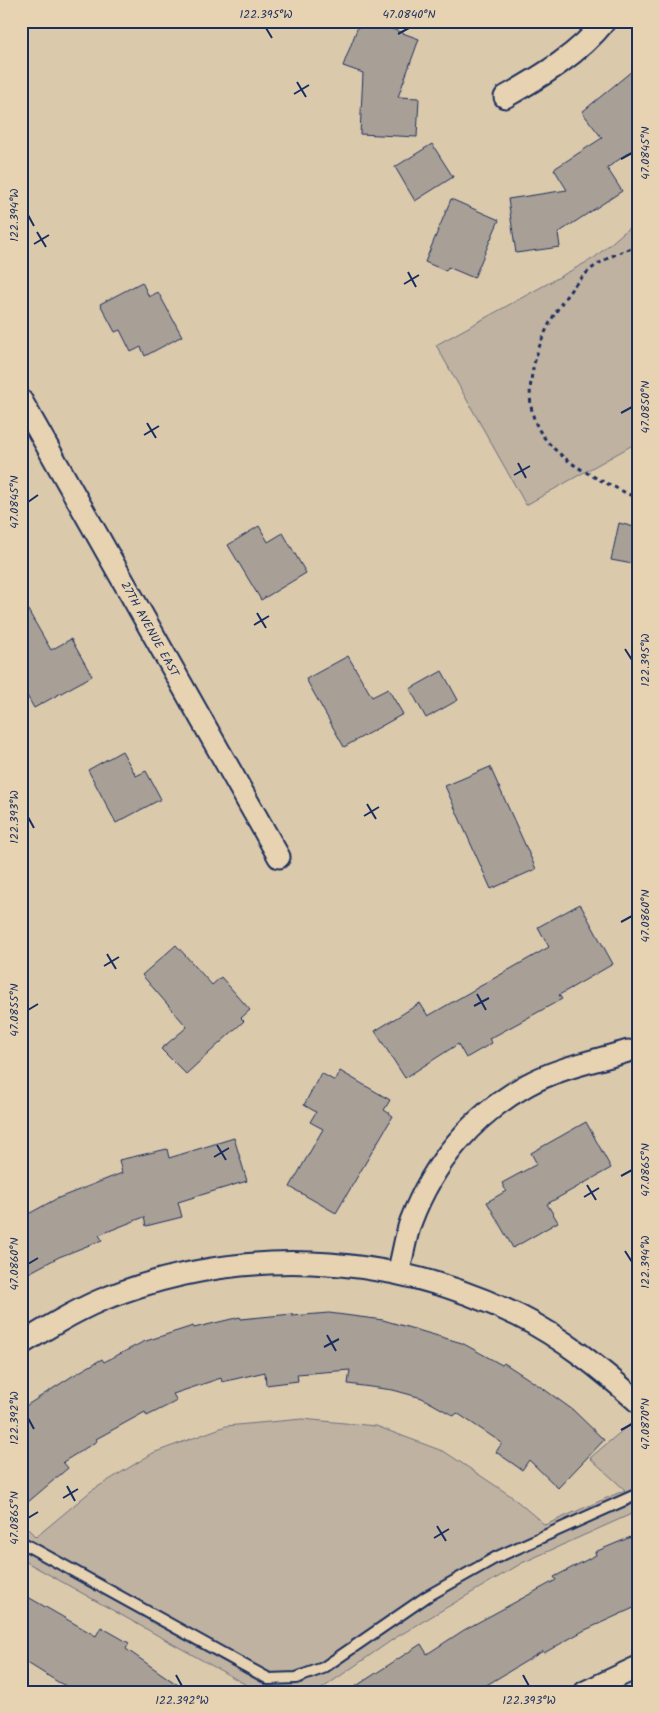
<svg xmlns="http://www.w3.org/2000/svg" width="659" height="1713" font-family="Kalam,sans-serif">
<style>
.green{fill:#bfb2a1;stroke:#6d7080}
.building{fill:#a8a097;stroke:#1b2f5e}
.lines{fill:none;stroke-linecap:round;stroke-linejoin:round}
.lane-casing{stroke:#1b2f5e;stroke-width:14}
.street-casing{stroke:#1b2f5e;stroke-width:25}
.path{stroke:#1b2f5e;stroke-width:3;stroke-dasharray:4 4;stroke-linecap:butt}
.lane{stroke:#e7d3b1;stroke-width:10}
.street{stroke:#e7d3b1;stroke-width:21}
.ticks{fill:none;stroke:#1b2f5e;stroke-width:2}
.labels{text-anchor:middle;stroke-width:4.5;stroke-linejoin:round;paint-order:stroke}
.street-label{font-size:12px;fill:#1b2f5e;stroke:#e7d3b1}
.neatline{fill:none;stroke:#1b2f5e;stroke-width:2}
.ticks-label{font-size:12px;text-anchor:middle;fill:#1b2f5e}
</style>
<rect width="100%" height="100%" fill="#dbc9ac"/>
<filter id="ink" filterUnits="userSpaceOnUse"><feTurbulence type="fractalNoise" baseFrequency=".02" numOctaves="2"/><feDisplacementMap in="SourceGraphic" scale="10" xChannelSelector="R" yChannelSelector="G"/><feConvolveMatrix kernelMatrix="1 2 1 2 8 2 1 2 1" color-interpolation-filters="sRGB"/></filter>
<g filter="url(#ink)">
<!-- green -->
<g class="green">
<polygon points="638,220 638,442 526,505 436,345 594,258"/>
<polygon points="302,1419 376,1426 445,1452 511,1496 545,1525 625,1490 590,1458 630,1424 638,1433 638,1511 522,1563 395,1638 317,1692 259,1692 21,1559 21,1522 36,1537 91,1491 153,1453 226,1426"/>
</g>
<!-- building -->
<g class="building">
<polygon points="360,21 370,21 419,39 398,97 419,98 417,137 360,134 363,73 343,66"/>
<polygon points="638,66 638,146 607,168 622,191 558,233 560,247 516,253 508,199 567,190 554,169 602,138 582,112"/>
<polygon points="432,144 453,177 415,201 395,167"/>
<polygon points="451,199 499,220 474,278 448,267 446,271 425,262"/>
<polygon points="142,282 149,297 158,292 182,336 145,356 141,347 131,352 120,330 115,332 100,304"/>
<polygon points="619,523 638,528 638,565 611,560"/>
<polygon points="259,526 268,542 283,533 306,573 261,600 228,545"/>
<polygon points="21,598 51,650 71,639 92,676 34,708 21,685"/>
<polygon points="348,656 372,697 388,689 403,714 344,747 306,679"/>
<polygon points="442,671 458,700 426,718 410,689"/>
<polygon points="122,751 136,776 146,771 161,799 116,823 88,770"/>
<polygon points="490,767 536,869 491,889 445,786"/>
<polygon points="580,904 613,964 559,995 562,999 489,1039 492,1043 466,1058 458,1044 405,1078 375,1031 420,1003 428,1016 549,947 538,927"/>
<polygon points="176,945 212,985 221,977 250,1010 241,1018 244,1021 186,1074 161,1049 187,1027 142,975"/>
<polygon points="340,1071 390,1100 384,1110 393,1116 336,1213 290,1187 323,1129 310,1122 316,1112 304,1105 321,1073 335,1081"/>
<polygon points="586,1122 611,1168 547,1204 558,1222 513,1248 487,1202 506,1191 502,1183 537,1164 531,1153"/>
<polygon points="234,1138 247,1181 178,1202 182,1217 146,1226 144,1217 99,1235 102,1240 59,1257 21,1277 21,1218 56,1199 122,1173 119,1160 167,1149 169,1158"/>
<polygon points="329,1313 383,1320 462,1343 502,1365 504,1363 541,1387 573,1410 604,1440 558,1488 529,1460 522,1470 496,1452 502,1443 457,1413 454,1416 422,1398 393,1390 348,1384 350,1370 297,1374 298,1381 266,1385 265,1372 222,1382 221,1378 173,1394 177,1401 147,1416 145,1412 96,1439 97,1441 63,1462 68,1468 21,1508 21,1409 74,1375 102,1359 104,1362 143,1342 193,1326 194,1328 240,1317 241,1319 292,1314 292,1316"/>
<polygon points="638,1534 638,1606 583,1631 544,1653 543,1651 475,1692 347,1692 421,1644 427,1654 464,1630 556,1580 554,1577 596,1555 595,1552"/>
<polygon points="21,1593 96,1636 101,1627 129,1643 126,1649 188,1692 78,1692 58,1682 21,1659"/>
</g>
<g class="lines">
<defs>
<polyline id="lane" points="21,1542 269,1679 296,1678 323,1668 426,1597 495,1558 638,1494"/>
<g id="street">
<path d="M505 97C542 76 579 54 605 21"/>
<polyline points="21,400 279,857"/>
<path d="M398 1273C403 1256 405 1237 411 1221 433 1163 473 1115 527 1085 558 1068 595 1061 628 1051"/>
<path d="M21 1344C47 1328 73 1312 101 1300 236 1245 388 1251 519 1316 563 1338 601 1369 638 1402"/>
<polyline points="585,1692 638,1667"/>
</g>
</defs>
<!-- lane casing -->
<use href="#lane" class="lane-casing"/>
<!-- street casing -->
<use href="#street" class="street-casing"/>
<!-- path -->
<path class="path" d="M638 246C622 251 603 259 590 270 552 302 510 386 541 433 563 466 604 481 638 499"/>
<!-- lane -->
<use href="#lane" class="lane"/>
<!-- street -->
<use href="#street" class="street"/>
</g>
</g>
<!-- ticks -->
<path class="ticks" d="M266 28 272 38M398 34 409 28M297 82 306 97M294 94 309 85M621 159 632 153M28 215 34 226M37 232 46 247M34 244 49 235M408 272 416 287M404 284 419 275M621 413 632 407M147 423 156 438M144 435 159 426M518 463 526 478M514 475 530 466M28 502 38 495M257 613 266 628M254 625 269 616M625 649 632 660M367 804 376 819M364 816 379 807M28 817 34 828M621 922 632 916M107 954 116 969M104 966 119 957M477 994 486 1010M474 1006 489 998M28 1010 38 1004M217 1145 226 1160M214 1157 229 1148M621 1176 632 1170M587 1185 596 1200M584 1197 599 1188M625 1251 632 1262M28 1264 38 1258M327 1335 336 1351M324 1347 339 1339M28 1418 34 1429M621 1430 632 1424M67 1486 75 1501M63 1498 78 1489M28 1518 38 1512M437 1526 446 1541M434 1538 449 1529M176 1675 182 1686M523 1675 529 1686"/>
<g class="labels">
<!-- street labels -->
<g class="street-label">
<text transform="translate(150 629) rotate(61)" y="4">27TH AVENUE EAST</text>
</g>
</g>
<!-- margin -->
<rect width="659" height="1713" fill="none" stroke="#e7d3b1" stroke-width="55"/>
<rect x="28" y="28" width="604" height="1658" class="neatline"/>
<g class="ticks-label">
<text x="266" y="18">122.395°W</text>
<text x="409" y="18">47.0840°N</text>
<text transform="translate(645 153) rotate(-90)" y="4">47.0845°N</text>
<text transform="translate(14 215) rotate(-90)" y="4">122.394°W</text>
<text transform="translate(645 407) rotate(-90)" y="4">47.0850°N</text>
<text transform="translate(14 502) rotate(-90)" y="4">47.0845°N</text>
<text transform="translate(645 660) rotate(-90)" y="4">122.395°W</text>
<text transform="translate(14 817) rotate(-90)" y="4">122.393°W</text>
<text transform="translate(645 916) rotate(-90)" y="4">47.0860°N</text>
<text transform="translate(14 1010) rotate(-90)" y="4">47.0855°N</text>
<text transform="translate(645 1170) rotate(-90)" y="4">47.0865°N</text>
<text transform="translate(645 1262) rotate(-90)" y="4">122.394°W</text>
<text transform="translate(14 1264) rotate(-90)" y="4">47.0860°N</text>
<text transform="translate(14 1418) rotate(-90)" y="4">122.392°W</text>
<text transform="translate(645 1424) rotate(-90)" y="4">47.0870°N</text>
<text transform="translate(14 1518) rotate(-90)" y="4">47.0865°N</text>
<text x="182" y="1704">122.392°W</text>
<text x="529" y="1704">122.393°W</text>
</g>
</svg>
